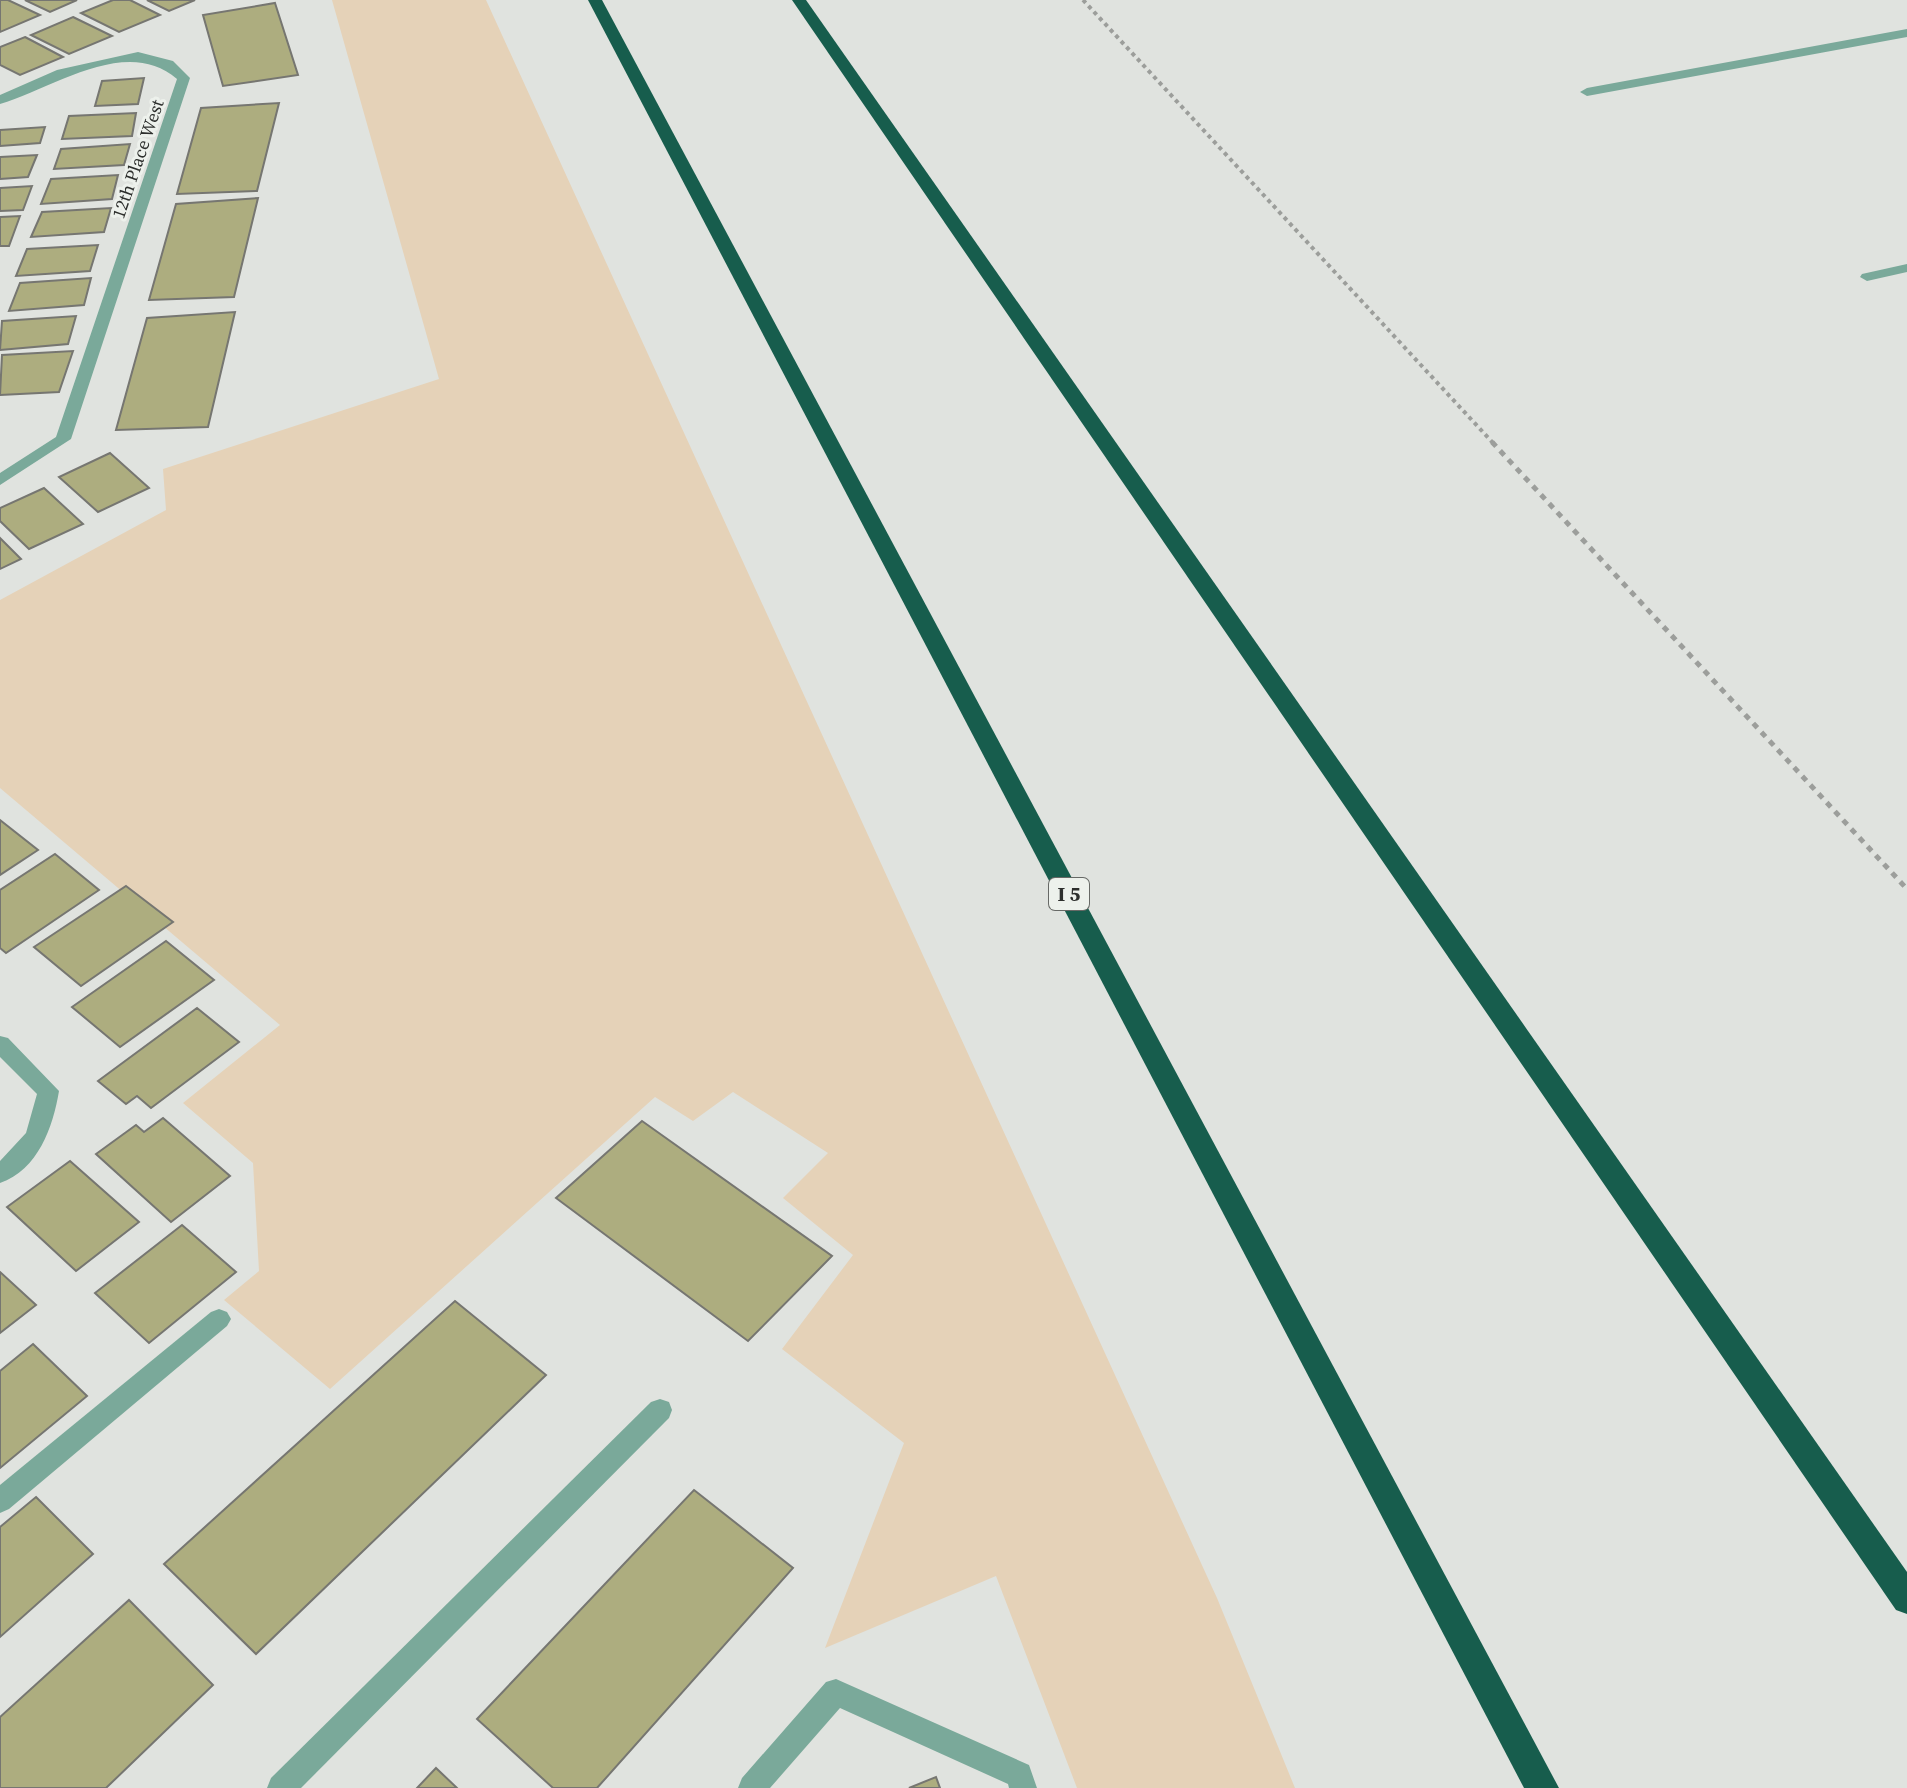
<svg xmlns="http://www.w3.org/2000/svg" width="1907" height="1788" font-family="'Source Serif 4',serif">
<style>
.green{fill:#e5d2b8}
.building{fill:#adad7f;stroke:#767671;stroke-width:2}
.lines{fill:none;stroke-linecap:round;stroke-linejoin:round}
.path-far1{stroke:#9c9e9b;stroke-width:4;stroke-dasharray:4 4;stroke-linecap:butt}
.path{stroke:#9c9e9b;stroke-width:5;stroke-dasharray:6 6;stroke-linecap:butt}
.service{fill:#7aa99a;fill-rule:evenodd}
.minor{fill:#7aa99a;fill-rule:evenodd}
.motorway{fill:#175d4d;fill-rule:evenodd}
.labels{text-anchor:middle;stroke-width:6;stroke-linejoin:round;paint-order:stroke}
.far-street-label{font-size:18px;fill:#2d2f2d;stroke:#edf1ec}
.shield{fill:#edf1ec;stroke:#676966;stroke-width:2}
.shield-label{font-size:20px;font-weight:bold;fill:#2d2f2d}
</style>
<rect width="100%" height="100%" fill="#e0e3df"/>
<!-- green -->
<polygon class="green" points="332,0 486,0 1217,1598 1295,1788 1077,1788 996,1576 825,1648 904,1443 782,1349 853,1255 783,1198 828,1153 733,1092 693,1121 655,1097 330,1389 224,1300 259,1271 253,1163 183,1103 280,1025 0,788 0,600 166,510 163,469 439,379"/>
<!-- building -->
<g class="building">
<polygon points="0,0 8,0 40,15 0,32"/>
<polygon points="25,0 77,0 50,12"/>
<polygon points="113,0 130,0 160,15 119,32 81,13"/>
<polygon points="147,0 195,0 169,11"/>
<polygon points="275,3 298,75 223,86 203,15"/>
<polygon points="73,17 112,36 69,54 31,35"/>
<polygon points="25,37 63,57 20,75 0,65 0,47"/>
<polygon points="144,78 138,104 95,106 102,81"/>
<polygon points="279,103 257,191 177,194 201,108"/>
<polygon points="136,113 132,136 62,139 69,116"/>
<polygon points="45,127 40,143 0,146 0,130"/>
<polygon points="130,144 124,165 54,169 61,149"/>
<polygon points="37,155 28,177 0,179 0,157"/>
<polygon points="118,175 112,199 41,204 51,179"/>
<polygon points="32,186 23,210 0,211 0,188"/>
<polygon points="258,198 234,297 149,300 176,204"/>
<polygon points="111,208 104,232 31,237 42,212"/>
<polygon points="20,216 9,246 0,246 0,217"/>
<polygon points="98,245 90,271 16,276 27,249"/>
<polygon points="91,278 84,305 9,311 20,283"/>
<polygon points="235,312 208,427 116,430 147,318"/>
<polygon points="76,316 68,344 0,350 2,321"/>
<polygon points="73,351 59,392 0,395 2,355"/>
<polygon points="110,453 149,488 98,512 59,477"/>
<polygon points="44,488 83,524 29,549 0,521 0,508"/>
<polygon points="0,538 21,559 0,569"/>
<polygon points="0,820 38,850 0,875"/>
<polygon points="55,854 99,890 6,953 0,948 0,890"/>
<polygon points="126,886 173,922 81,986 34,947"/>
<polygon points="166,941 214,980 120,1047 72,1007"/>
<polygon points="197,1008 239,1042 151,1108 137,1096 126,1104 98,1081"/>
<polygon points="163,1118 230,1176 171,1222 96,1154 136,1125 144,1132"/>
<polygon points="642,1121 832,1256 748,1341 556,1198"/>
<polygon points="70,1161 139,1222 76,1271 7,1207"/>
<polygon points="182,1225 236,1272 149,1343 95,1293"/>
<polygon points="0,1272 36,1305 0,1333"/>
<polygon points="455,1301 546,1375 256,1654 164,1564"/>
<polygon points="33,1344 87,1396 0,1468 0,1371"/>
<polygon points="694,1490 793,1568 597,1788 553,1788 477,1719"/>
<polygon points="36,1497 93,1554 0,1637 0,1527"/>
<polygon points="129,1600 213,1685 106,1788 0,1788 0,1717"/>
<polygon points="436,1768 457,1788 417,1788"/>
<polygon points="936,1777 940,1788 909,1788"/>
</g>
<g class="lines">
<!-- path-far1 -->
<polyline class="path-far1" points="1083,0 1494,444"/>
<!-- path -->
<polyline class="path" points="1492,442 1907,889"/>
<!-- service -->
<g class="service">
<polygon points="1907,29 1907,37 1587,96 1580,92 1587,88"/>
<polygon points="1907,264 1907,272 1867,281 1860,277 1862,274"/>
</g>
<!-- minor -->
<g class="minor">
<path d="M138 52 173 61 190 78 71 439 0 485V473L56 437 177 79C127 35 53 88 0 104V95L57 70Z"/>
<path d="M0 1036 8 1038 59 1091C53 1127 38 1170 0 1183V1161L26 1133 37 1094 0 1057Z"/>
<polygon points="219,1309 227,1312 231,1319 227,1326 9,1509 0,1513 0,1485 211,1312"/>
<polygon points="660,1399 669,1402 672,1410 669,1418 301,1788 267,1788 271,1778 651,1402"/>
<polygon points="836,1679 1029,1765 1037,1788 1009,1788 1008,1784 840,1708 770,1788 738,1788 742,1778 826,1682"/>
</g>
<!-- motorway -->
<g class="motorway">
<polygon points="588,0 602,0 1559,1788 1524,1788"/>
<polygon points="792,0 806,0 1907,1572 1907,1614 1896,1610"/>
</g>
</g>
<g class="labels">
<!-- far-street labels -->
<g class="far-street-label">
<text transform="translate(138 159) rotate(-71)" y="6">12th Place West</text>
</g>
<!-- shield labels -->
<rect class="shield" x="1049" y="878" width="40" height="32" rx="6"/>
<g class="shield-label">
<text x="1069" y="901">I 5</text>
</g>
</g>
</svg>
